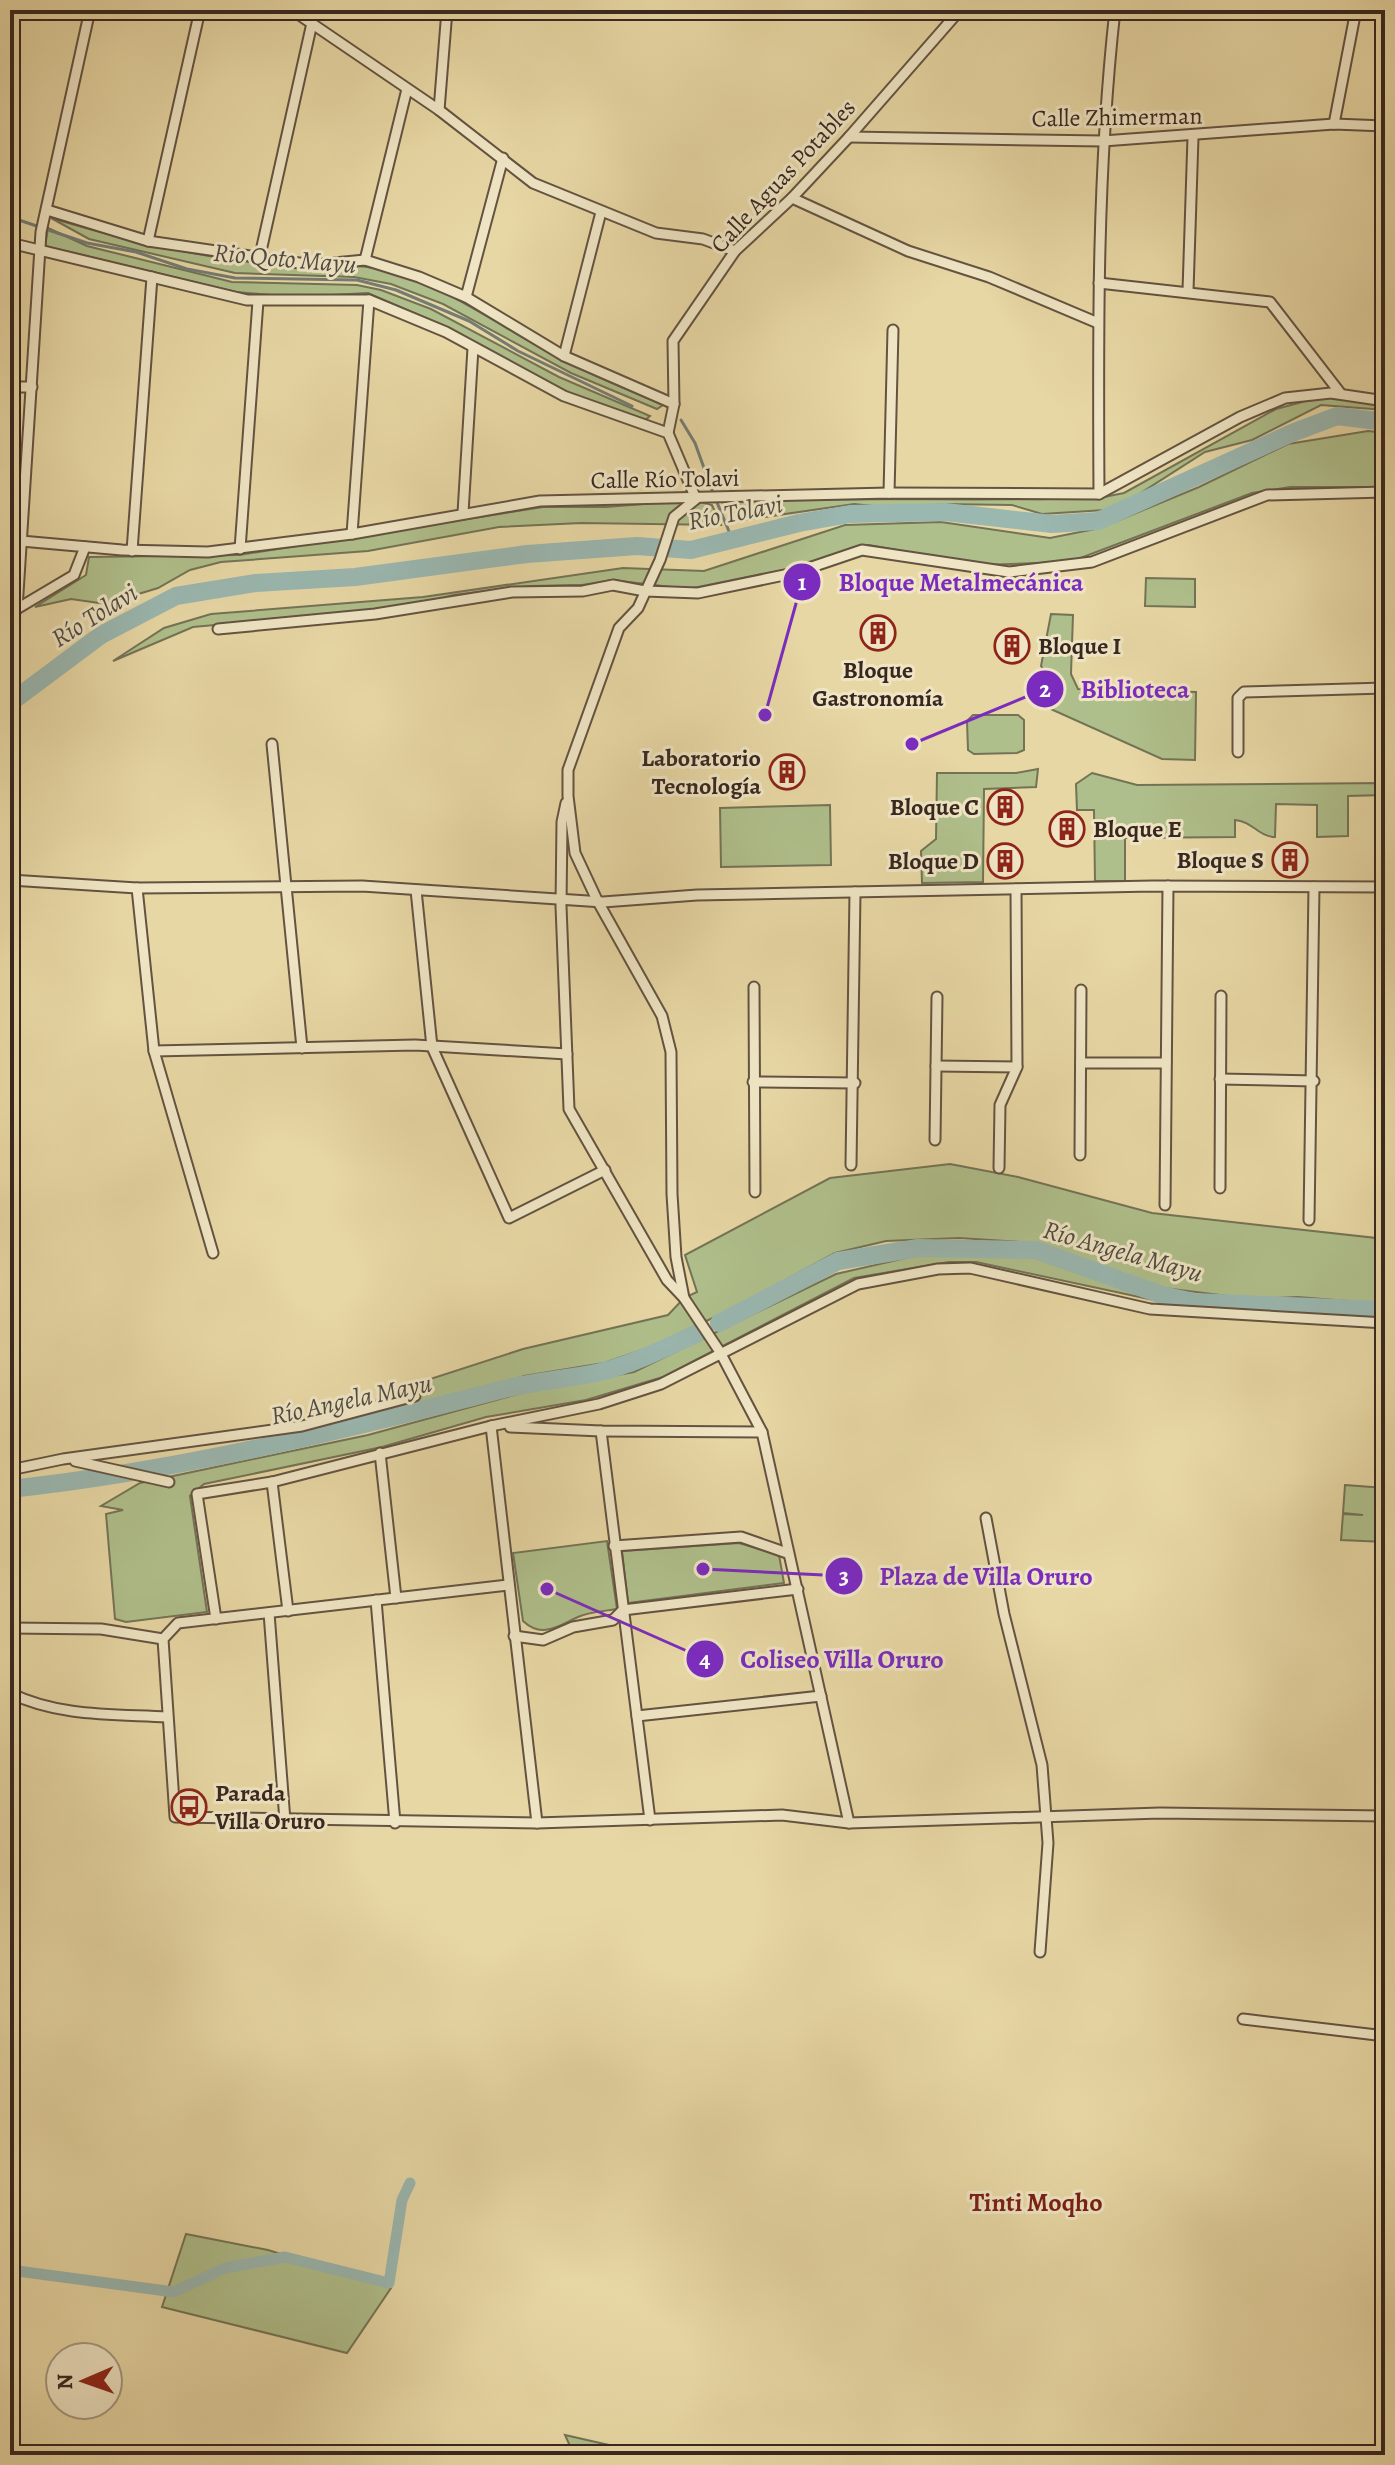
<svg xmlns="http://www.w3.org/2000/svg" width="1395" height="2465" font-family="Alegreya,serif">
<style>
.green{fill:#afbf8b;stroke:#747356;stroke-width:2}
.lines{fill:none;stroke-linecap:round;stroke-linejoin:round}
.stream{stroke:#737d76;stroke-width:3}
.canal{stroke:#9ab7b0;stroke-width:11}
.river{stroke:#9ab7b0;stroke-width:18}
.street-casing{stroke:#645341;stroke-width:13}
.street{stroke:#efe5c4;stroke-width:9}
.labels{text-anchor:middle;stroke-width:6;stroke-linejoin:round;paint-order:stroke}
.street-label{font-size:24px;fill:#382720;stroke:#efe5c4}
.poi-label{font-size:24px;font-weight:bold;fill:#382720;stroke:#efe5c4;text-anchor:end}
.water-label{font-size:26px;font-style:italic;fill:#504b44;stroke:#efe5c4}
.neighbourhood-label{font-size:26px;font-weight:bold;fill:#7a1f14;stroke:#efe5c4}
.leader{fill:none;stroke:#7b2cbf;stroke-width:3}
.callout-dot{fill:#7b2cbf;stroke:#efe5c4;stroke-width:3}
.mark-label{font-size:24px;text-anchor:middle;font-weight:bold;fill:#fff}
.callout-label{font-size:26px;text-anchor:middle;font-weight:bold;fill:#7b2cbf;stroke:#efe5c4;stroke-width:6;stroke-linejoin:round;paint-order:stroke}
</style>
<rect width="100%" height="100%" fill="#e7d7a4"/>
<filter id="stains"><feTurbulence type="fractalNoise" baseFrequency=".0025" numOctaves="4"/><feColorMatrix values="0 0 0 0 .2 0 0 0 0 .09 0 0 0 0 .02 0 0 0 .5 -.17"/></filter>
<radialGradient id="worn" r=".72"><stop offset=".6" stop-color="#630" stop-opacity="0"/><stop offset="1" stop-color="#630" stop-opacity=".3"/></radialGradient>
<!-- green -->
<g class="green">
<path d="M51 218C125 240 199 258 276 265 308 268 342 262 373 268 445 282 500 328 563 360 596 377 630 390 663 405L657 409 571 373 443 304 391 284 354 277 235 273 89 239Z"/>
<polygon points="48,228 87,246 232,282 357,285 381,290 431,309 559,377 650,416 644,421 565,393 449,328 368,293 295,297 236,292 45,246"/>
<path d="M1321 397 1385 404V410L1321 405 1252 440 1205 452 1136 496 1105 510 1042 514 1012 505 943 504 903 509 854 504 744 520 722 502C848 496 973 502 1099 498L1124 493 1276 409Z"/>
<polygon points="1368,431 1385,433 1385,487 1290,487 1252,493 1070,562 980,565 869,545 788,569 688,589 612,580 582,585 530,586 454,595 419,604 315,616 193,627 113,661 164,628 211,614 423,597 623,568 704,571 845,525 941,522 1050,538 1100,528 1199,487 1288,444"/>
<polygon points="693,500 712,505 721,525 581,523 499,527 368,551 221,562 190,570 158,588 106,604 71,599 35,607 86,575 89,557 239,555 543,507 606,507"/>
<polygon points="1146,578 1195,579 1195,607 1145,606"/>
<polygon points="1051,614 1073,615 1071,674 1078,689 1196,692 1195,760 1162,759 1044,706 1056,685 1041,666"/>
<polygon points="973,715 1018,715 1024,720 1024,750 1017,753 974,754 968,750 967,721"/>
<polygon points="1038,769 1036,787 984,789 983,882 922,883 921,851 936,839 937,773 1016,773"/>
<path d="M1092 773 1137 785 1385 783V795L1348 796V836L1317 837V805L1276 804 1275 837C1259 837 1252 821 1235 820V837L1125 838V881H1095L1094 810H1077L1076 784Z"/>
<polygon points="830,805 831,865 721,867 720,808"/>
<polygon points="950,1164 1018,1177 1152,1213 1385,1239 1385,1304 1298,1297 1252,1299 1164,1288 1036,1243 959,1238 886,1241 835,1253 730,1310 648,1348 604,1363 524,1376 447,1404 415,1405 415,1384 523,1349 668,1315 684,1298 697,1292 685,1255 830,1178"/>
<polygon points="919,1255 1033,1257 1158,1301 976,1262 949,1262 854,1278 663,1377 586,1400 486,1417 382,1447 204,1484 190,1496 207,1612 126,1622 115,1619 106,1514 123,1510 101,1506 140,1483 368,1435 529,1391 634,1372 836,1274"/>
<polygon points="1345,1485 1385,1488 1385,1542 1341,1540 1343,1514 1363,1515 1343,1513"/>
<path d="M607 1541 617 1609C605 1611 589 1612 578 1617 558 1626 542 1639 523 1621L513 1553Z"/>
<polygon points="739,1543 779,1555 784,1583 628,1603 622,1551"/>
<polygon points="186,2234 268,2250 391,2288 347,2353 162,2307"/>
<polygon points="565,2435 653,2455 574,2455"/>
</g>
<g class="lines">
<!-- stream -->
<g class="stream">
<polyline points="10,217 87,243 136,252 187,269 235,278 357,280 396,290 469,321 518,351 632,406"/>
<polyline points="681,420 695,443 713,493"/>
<polyline points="716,500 733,541"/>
</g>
<!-- canal -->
<polyline class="canal" points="10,2270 174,2292 225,2268 285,2257 389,2283 402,2200 410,2183"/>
<!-- river -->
<g class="river">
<polyline points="10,703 101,635 176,596 256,583 355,577 527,554 637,546 691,550 799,523 850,514 945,512 1052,524 1098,521 1292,433 1337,416 1385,422"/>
<polyline points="719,1323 838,1261 918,1248 1036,1250 1162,1295 1194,1302 1385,1310"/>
<path d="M10 1489C176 1471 342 1431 504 1389 536 1381 568 1379 600 1372 633 1364 665 1348 696 1334"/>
</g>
<defs>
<g id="street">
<polyline points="292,10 439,110 533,183 656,233 703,239 735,251"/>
<polyline points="439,110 447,10"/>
<polyline points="1334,124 1356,10"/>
<polyline points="849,137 1103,141 1334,124 1385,126"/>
<polyline points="792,198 908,251 989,277 1098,323"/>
<polyline points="47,210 148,241 313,265 365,260 419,277 466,297 564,356 674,404"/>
<polyline points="148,241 200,10"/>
<polyline points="10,243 247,300 369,300 446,332 564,396 668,433 696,499 674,517 660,560 638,608 619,628 568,770 568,796 575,853 597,900 662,1016 671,1052 672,1194 676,1257 684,1298 720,1352 762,1432 849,1823"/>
<polyline points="259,260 312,23"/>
<polyline points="365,260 407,89"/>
<polyline points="1099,283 1270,302 1341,394"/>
<polyline points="1188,291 1193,137"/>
<polyline points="466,297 503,158"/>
<polyline points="564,356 601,212"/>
<polyline points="10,387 32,387"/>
<polyline points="668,433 674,404 673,341 735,251 792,198 849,137 960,10"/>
<polyline points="889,493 893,330"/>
<path d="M1099 494C1098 332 1097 171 1115 10"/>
<polyline points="463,513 473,348"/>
<polyline points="352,534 369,300"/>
<polyline points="10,540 122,550 208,552 352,534 540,501 889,493 1099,494 1240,417 1285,398 1331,393 1385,401"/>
<polyline points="240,549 258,301"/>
<polyline points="132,551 152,277"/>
<polyline points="17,609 41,232 90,10"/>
<polyline points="10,613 74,575 85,547"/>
<polyline points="218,629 375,614 512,592 583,591 613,585 645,591 698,593 794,573 862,550 1009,572 1092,562 1267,495 1385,492"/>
<polyline points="272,744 302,1048"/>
<polyline points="1238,752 1238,698 1244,692 1385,688"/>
<polyline points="566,803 562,822 561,906 569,1109 667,1280 684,1298"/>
<polyline points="10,880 137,888 362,886 603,902 697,895 1153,886 1385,887"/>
<polyline points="137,888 154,1051 213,1253"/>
<polyline points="416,890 432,1047 509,1218 605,1170"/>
<polyline points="754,987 755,1192"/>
<polyline points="154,1051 415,1045 567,1054"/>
<polyline points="1081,1063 1166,1063"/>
<polyline points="936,1066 1017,1067"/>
<polyline points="1220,1079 1314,1081"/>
<polyline points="753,1082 855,1083"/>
<polyline points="935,1140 937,997"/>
<polyline points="1080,1155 1081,990"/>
<polyline points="851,1165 855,892"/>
<polyline points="999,1168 1000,1105 1017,1067 1016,889"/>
<polyline points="1220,1188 1221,996"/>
<polyline points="1165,1205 1168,886"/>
<polyline points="1309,1220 1314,887"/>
<polyline points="491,1426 537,1823"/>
<polyline points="510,1427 601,1431 762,1432"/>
<polyline points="601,1431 650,1820"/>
<polyline points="380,1453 396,1598"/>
<polyline points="75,1461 169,1482"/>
<polyline points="10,1470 63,1459 302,1426 415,1396"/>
<polyline points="272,1482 288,1611"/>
<polyline points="986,1518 1004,1614 1042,1765 1048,1843 1040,1952"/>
<polyline points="614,1546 741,1537 787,1553"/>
<polyline points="508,1585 178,1623 163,1639 175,1817 537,1823 782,1815 849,1823 1160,1813 1385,1816"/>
<polyline points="376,1600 395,1823"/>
<polyline points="269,1613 285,1821"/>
<polyline points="216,1619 197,1494 272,1482 491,1426 599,1404 661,1384 858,1284 938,1269 970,1268 1150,1309 1385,1323"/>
<polyline points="10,1628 101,1629 163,1639"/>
<polyline points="514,1636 543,1640 573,1627 613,1620 623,1610 798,1589"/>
<path d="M10 1693C59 1717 113 1714 167 1717"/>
<polyline points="637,1716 821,1696"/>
<polyline points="1243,2019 1385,2036"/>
</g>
</defs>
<!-- street casing -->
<use href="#street" class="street-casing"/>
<!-- street -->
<use href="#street" class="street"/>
</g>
<!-- icons -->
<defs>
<symbol id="building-ring" viewBox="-11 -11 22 22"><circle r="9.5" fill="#efe5c4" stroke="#8f2418" stroke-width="1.5"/><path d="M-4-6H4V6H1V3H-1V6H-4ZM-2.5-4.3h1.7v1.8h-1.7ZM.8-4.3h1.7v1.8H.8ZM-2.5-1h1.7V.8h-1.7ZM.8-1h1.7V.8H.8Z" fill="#8f2418"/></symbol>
<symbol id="bus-ring" viewBox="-11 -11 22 22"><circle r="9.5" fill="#efe5c4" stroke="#8f2418" stroke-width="1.5"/><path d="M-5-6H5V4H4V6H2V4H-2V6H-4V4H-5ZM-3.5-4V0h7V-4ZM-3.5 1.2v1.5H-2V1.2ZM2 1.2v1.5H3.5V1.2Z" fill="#8f2418"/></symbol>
</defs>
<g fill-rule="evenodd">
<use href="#building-ring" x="858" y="613" width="40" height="40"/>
<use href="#building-ring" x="992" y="626" width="40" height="40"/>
<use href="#building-ring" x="767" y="752" width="40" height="40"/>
<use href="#building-ring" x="985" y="787" width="40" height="40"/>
<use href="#building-ring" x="1047" y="809" width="40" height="40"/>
<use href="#building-ring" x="1270" y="840" width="40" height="40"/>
<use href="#building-ring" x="985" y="841" width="40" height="40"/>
<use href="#bus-ring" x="169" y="1787" width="40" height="40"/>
</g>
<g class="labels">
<!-- street labels -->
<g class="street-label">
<text transform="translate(1117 117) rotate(-1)" y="8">Calle Zhimerman</text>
<text transform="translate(783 176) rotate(-47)" y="8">Calle Aguas Potables</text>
<text transform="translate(665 479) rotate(-1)" y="8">Calle Río Tolavi</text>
</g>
<!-- poi labels -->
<g class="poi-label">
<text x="1038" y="654" text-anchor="start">Bloque I</text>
<text x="878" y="678" text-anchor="middle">Bloque<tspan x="878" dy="28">Gastronomía</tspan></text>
<text x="761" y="766">Laboratorio<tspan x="761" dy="28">Tecnología</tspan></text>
<text x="979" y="815">Bloque C</text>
<text x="1093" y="837" text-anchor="start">Bloque E</text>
<text x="1264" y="868">Bloque S</text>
<text x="979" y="869">Bloque D</text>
<text x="215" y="1801" text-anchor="start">Parada<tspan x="215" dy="28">Villa Oruro</tspan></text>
</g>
<!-- water labels -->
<g class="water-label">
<text transform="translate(285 258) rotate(5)" y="9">Rio Qoto Mayu</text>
<text transform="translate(735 512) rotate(-11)" y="9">Río Tolavi</text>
<text transform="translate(94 615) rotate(-32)" y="9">Río Tolavi</text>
<text transform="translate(1123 1251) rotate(16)" y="9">Río Angela Mayu</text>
<text transform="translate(351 1399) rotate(-12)" y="9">Río Angela Mayu</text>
</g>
<!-- neighbourhood labels -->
<g class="neighbourhood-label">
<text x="1036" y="2211">Tinti Moqho</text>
</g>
</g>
<!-- callouts -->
<path class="leader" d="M765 715L802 582M912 744L1045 689M703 1569L844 1576M547 1589L705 1659"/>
<g class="callout-dot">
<circle cx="765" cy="715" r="8"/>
<circle cx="912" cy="744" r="8"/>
<circle cx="703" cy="1569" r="8"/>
<circle cx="547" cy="1589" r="8"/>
<circle cx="802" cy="582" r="20"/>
<circle cx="1045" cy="689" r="20"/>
<circle cx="844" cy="1576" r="20"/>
<circle cx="705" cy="1659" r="20"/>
</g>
<g class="mark-label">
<text x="802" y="590">1</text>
<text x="1045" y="697">2</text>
<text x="844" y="1584">3</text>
<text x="705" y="1667">4</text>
</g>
<g class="callout-label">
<text x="961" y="591">Bloque Metalmecánica</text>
<text x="1135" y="698">Biblioteca</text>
<text x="986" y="1585">Plaza de Villa Oruro</text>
<text x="842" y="1668">Coliseo Villa Oruro</text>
</g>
<!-- margin -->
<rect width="1395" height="2465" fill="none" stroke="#e7d7a4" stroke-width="40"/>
<rect x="12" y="12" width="1371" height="2441" fill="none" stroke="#382720" stroke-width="4"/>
<rect x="20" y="20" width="1355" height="2425" fill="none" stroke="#382720" stroke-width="2"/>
<!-- north arrow -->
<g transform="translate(84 2381) rotate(268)"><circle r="38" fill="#efe5c4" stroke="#a69982" stroke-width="2"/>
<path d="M0-6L14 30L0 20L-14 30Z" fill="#8f2418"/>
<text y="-12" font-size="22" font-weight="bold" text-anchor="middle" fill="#382720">N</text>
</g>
<rect width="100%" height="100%" filter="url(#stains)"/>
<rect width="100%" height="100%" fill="url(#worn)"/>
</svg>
